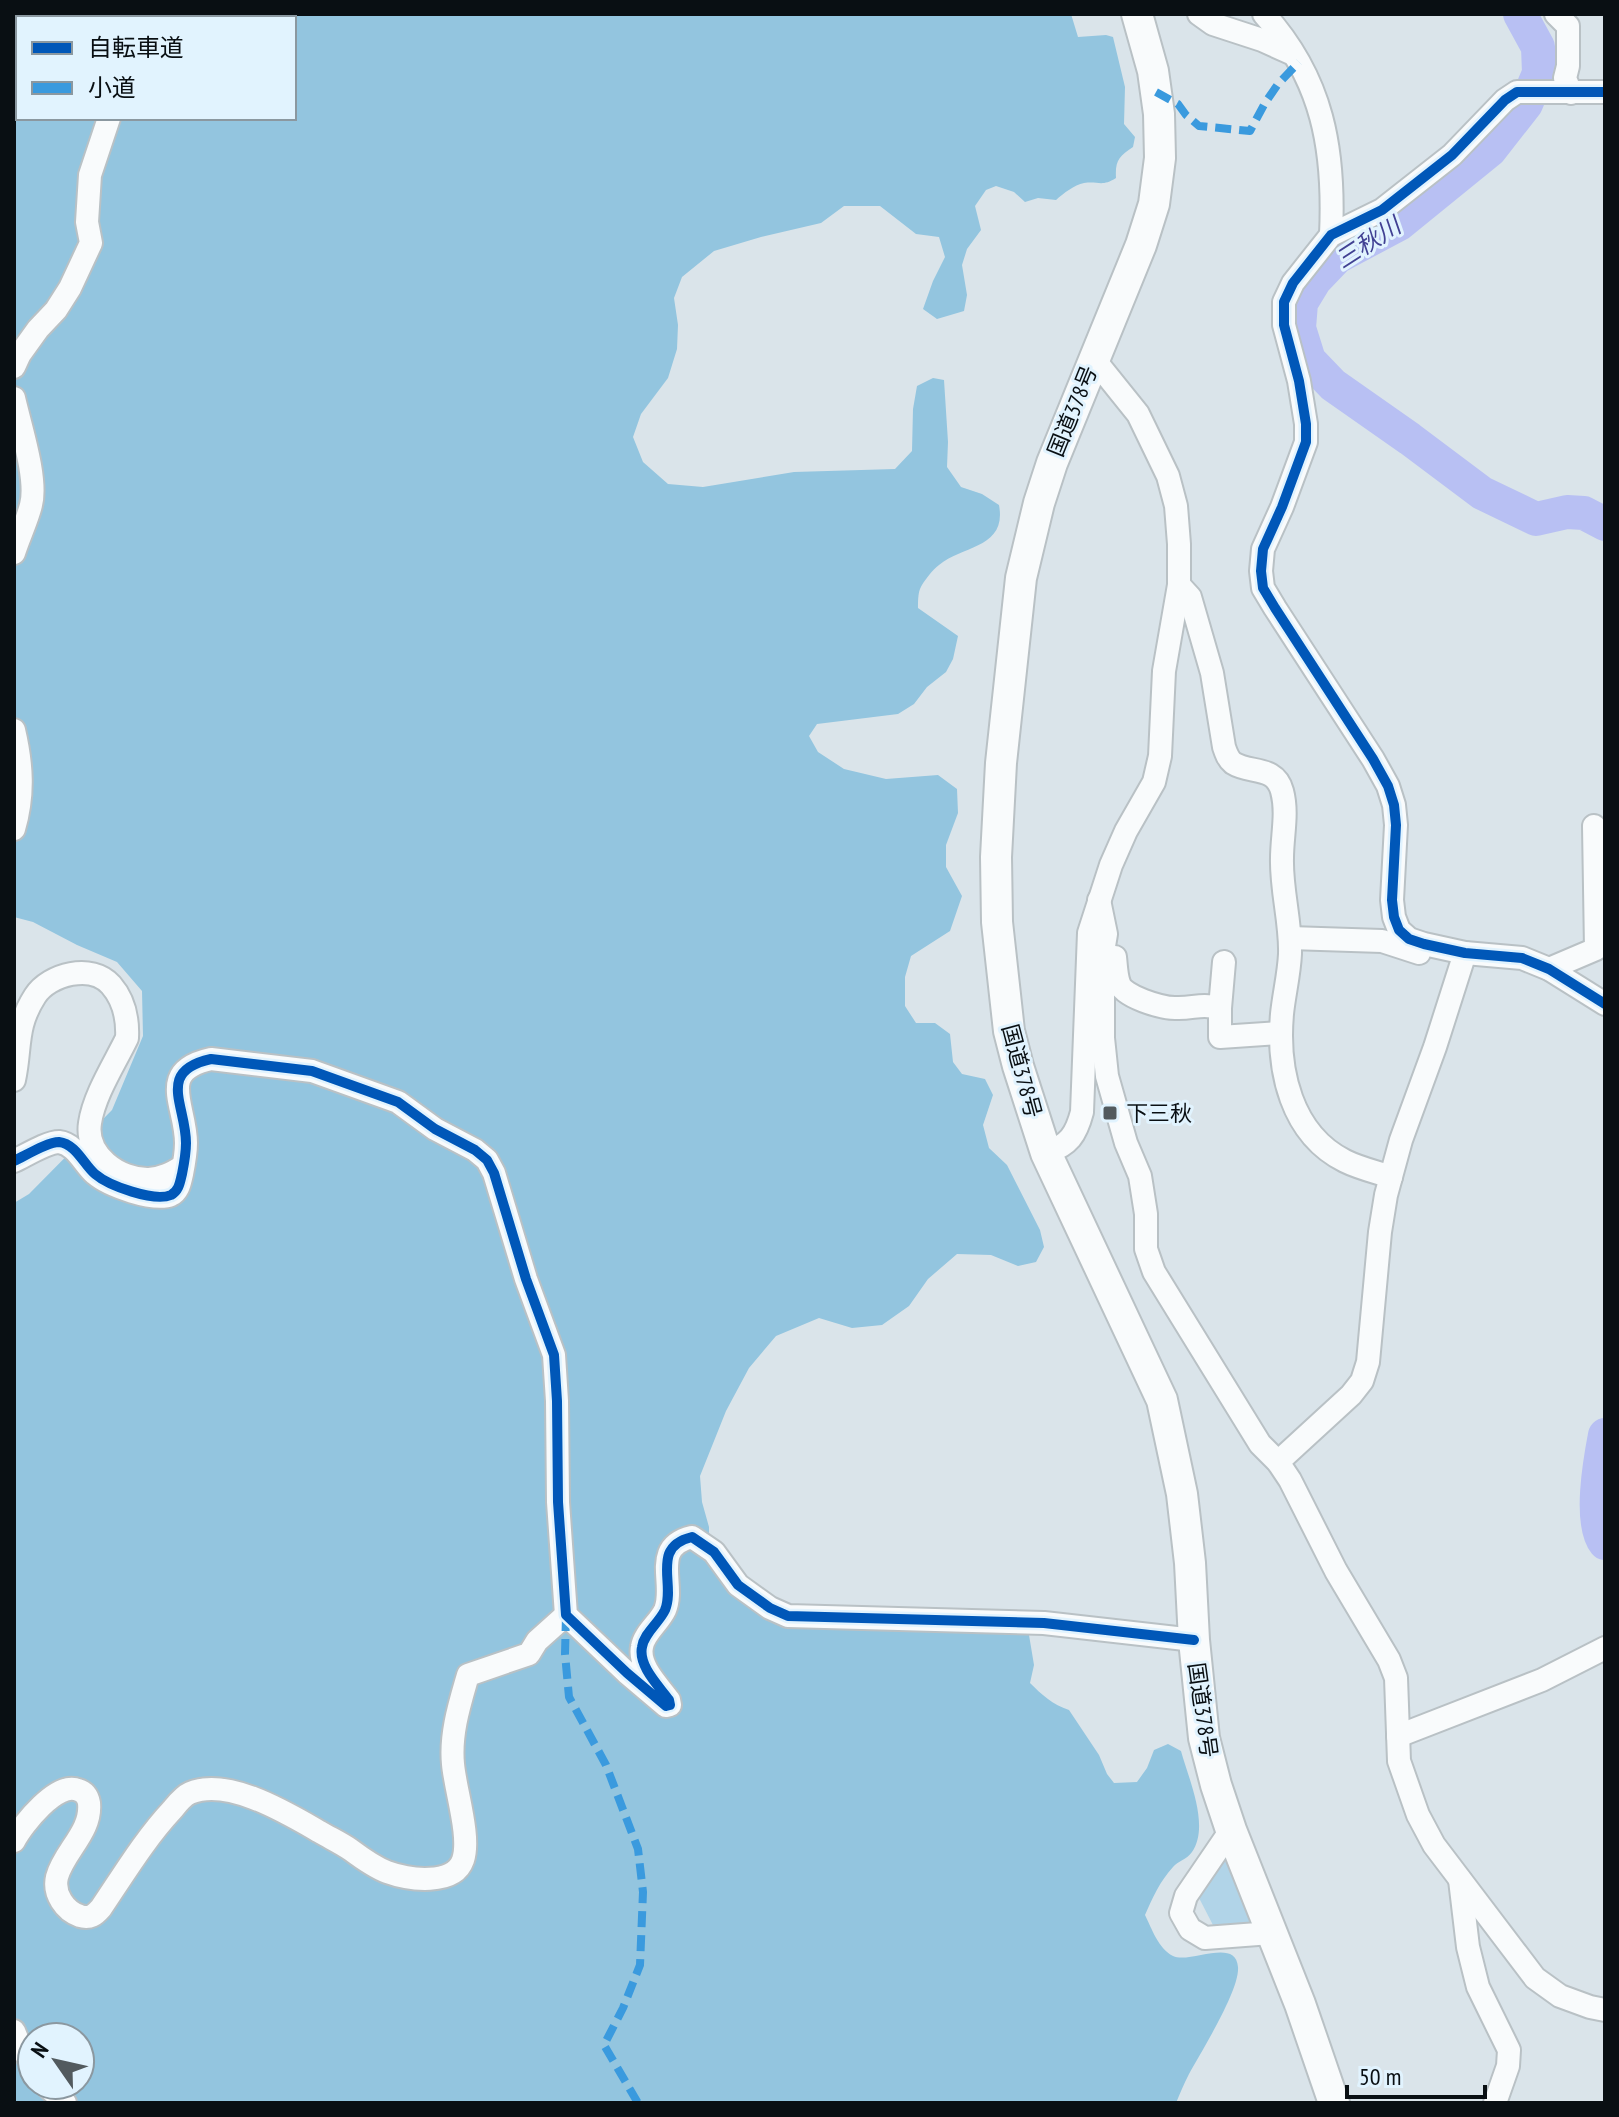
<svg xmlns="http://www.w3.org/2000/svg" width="1619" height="2117" font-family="'PT Sans Narrow','Noto Sans JP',sans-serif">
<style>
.green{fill:#b1d4e8}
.forest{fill:#93c5df;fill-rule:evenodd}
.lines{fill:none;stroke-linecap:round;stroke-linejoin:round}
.river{stroke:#b8c0f3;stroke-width:34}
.minor-casing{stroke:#b9c1c5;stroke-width:26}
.highway-casing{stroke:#b9c1c5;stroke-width:34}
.minor{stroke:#f9fbfc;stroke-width:22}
.highway{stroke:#f9fbfc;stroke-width:30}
.quiet{stroke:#3a9ade;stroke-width:8;stroke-dasharray:16 8;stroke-linecap:butt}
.cycleway-casing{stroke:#e1f3fe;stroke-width:15}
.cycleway{stroke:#0057b8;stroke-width:10}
.poi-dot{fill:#525a5e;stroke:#e1f3fe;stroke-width:3}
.labels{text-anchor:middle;stroke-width:6;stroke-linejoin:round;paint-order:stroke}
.street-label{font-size:22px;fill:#090f13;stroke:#e1f3fe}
.poi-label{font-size:22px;fill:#090f13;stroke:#e1f3fe;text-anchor:start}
.water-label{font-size:24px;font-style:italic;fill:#414193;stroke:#e1f3fe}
</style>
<rect width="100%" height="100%" fill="#dae4ea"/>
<!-- green -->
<polygon class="green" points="1223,1860 1228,1864 1252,1918 1251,1926 1214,1927 1197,1894"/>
<!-- forest -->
<path class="forest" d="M14 14H1071L1078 37 1106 35 1113 37 1125 87 1124 124 1135 137 1133 147C1119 156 1115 161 1116 178 1102 187 1099 181 1084 183 1074 185 1064 193 1056 200L1038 198 1025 202 1014 192 996 186 986 190 975 206 981 230 967 249 962 265 967 295 964 311 937 319 923 309 933 281 945 257 939 237 916 234 880 206H844L821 223 761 237 714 251 682 277 674 298 678 325 677 349 668 378 641 414 633 437 643 462 668 484 703 487 794 472 895 469 912 451 913 409 917 386 933 378 944 380 948 442 947 467 961 487 982 494 999 505C1007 548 964 545 939 565 933 569 923 582 920 589 918 594 918 602 918 608L958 636 953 659 946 672 927 687 914 704 898 714 817 724 809 736 818 752 844 769 886 779 938 775 957 789 958 813 946 845V867L962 896 950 931 911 956 905 977V1006L916 1023H935L950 1034 953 1062 962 1074 985 1079 993 1095 983 1125 989 1148 1007 1165 1040 1230 1044 1247 1036 1262 1018 1266 991 1255 957 1254 928 1279 909 1306 882 1325 852 1328 819 1318 776 1336 749 1368 726 1411 700 1476 702 1502 709 1527V1561L757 1608 1009 1621 1029 1635 1034 1665 1030 1683C1041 1694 1053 1705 1069 1710L1099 1755 1107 1774 1114 1783 1137 1782 1147 1768 1154 1750 1168 1744 1181 1751C1189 1780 1210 1826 1192 1852 1186 1860 1178 1861 1173 1867 1160 1881 1152 1899 1145 1915 1152 1929 1158 1948 1173 1956 1190 1964 1236 1937 1238 1967 1240 1990 1201 2052 1189 2074 1184 2084 1180 2093 1176 2103H14V1203L29 1194 112 1110 143 1036 142 991 117 962 77 945 33 922 14 917ZM18 18H294V118H18ZM32 2037H80V2085H32Z"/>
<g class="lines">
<!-- river -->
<g class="river">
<polyline points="1520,14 1538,47 1539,73 1526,104 1490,150 1399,224 1337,257 1315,280 1301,303 1299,328 1309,360 1333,385 1410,439 1482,493 1536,519 1567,512 1584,513 1605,524"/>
<path d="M1605 1435C1600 1461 1589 1523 1605 1543"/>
</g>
<defs>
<g id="minor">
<polyline points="131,14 132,18"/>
<polyline points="1199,14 1213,24 1262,40 1293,54"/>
<path d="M1264 14C1323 79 1335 150 1331 235"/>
<polyline points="1556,14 1568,26 1568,66 1565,78 1571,93"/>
<polyline points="1605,92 1517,92 1505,100 1452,155 1382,210 1331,235 1293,283 1284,302 1284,325 1299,381 1306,424 1306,442 1282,507 1263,549 1261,571 1263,588 1275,608 1373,759 1388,786 1394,805 1396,825 1392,900 1394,917 1399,930 1409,939 1424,944 1465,953 1522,958 1549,969 1605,1004"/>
<polyline points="14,367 20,354 38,329 56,310 70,288 91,243 87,222 90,175 109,118"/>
<path d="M14 398C20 425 38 479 31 505 27 521 19 537 14 553"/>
<path d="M1179 585 1190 597 1212 673 1224 747C1226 753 1228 759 1233 763 1250 774 1275 765 1282 791 1288 813 1282 836 1282 858 1281 890 1291 922 1290 954 1289 975 1284 994 1282 1014 1277 1070 1291 1134 1345 1161 1359 1168 1376 1172 1391 1177"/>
<path d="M14 730C22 764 24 795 14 829"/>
<polyline points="1099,900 1106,934 1103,952 1103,1038 1107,1076 1126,1143 1140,1176 1146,1214 1146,1249 1154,1272 1260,1444 1278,1462 1290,1480 1336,1571 1389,1660 1396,1678 1399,1761 1418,1815 1434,1845 1535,1978 1560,1996 1590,2007 1605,2010"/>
<polyline points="1290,938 1382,941 1419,953"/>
<path d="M1115 957C1116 965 1116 975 1119 983 1123 997 1162 1008 1175 1008 1194 1009 1199 1003 1220 1008"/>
<polyline points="1224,962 1220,1008 1220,1037 1281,1033"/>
<polyline points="1549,969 1596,949 1594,826"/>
<path d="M14 1080C21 1048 15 1027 35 996 49 974 92 963 111 985 124 1000 128 1019 127 1038 115 1063 94 1095 90 1123 85 1155 119 1180 149 1179 163 1178 172 1173 183 1166"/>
<path d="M1046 1153C1069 1145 1076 1135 1082 1112L1089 933 1111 865 1126 831 1154 782 1160 756 1164 671 1179 585V544L1176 506 1168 476 1138 414 1093 358"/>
<path d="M14 1161C25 1156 47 1142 59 1142 76 1144 84 1165 95 1174 109 1186 154 1202 171 1195 179 1191 180 1182 182 1174 184 1164 186 1153 186 1143 186 1105 156 1071 211 1059L312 1071 398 1102 435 1129 475 1150 487 1160 494 1173 526 1279 554 1355 557 1401 558 1502 566 1615 627 1673 666 1706 670 1705 669 1700C659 1686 638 1666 642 1647 644 1633 659 1623 665 1610 676 1584 650 1547 692 1537L714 1552 738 1585 770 1608 788 1616 1044 1623 1194 1640"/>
<polyline points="1278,1462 1351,1395 1362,1381 1368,1362 1380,1232 1386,1195 1401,1140 1435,1047 1465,953"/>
<polyline points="1398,1736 1542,1680 1605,1648"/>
<polyline points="1231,1830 1186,1896 1181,1913 1190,1929 1205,1938 1271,1933"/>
<path d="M14 1841C23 1824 57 1781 78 1790 85 1792 88 1797 89 1803 92 1832 64 1851 57 1877 53 1894 65 1911 80 1916 90 1919 95 1915 101 1908 124 1874 145 1839 172 1810 177 1804 183 1796 190 1793 228 1777 287 1813 320 1832 330 1838 341 1843 351 1850 363 1859 374 1867 387 1872 409 1880 454 1886 463 1860 471 1837 455 1789 453 1764 450 1733 460 1703 468 1675L529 1654 537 1641 566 1615"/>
<polyline points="1460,1880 1468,1947 1478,1987 1509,2050 1508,2066 1495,2103"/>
<polyline points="14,2031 20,2046 32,2064"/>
<polyline points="46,2085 65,2103"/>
</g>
<polyline id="highway" points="1137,14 1153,71 1159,114 1160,158 1154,204 1141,245 1052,463 1039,503 1021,578 1001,763 996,857 997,922 1009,1031 1018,1066 1046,1153 1162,1400 1182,1494 1190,1563 1194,1640 1204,1738 1216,1785 1231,1830 1300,2004 1334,2103"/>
</defs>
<!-- minor casing -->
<use href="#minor" class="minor-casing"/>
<!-- highway casing -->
<use href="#highway" class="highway-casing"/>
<!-- minor -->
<use href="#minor" class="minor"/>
<!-- highway -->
<use href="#highway" class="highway"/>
<!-- quiet -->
<g class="quiet">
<polyline points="1156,92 1178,104 1186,115 1199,126 1250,131 1265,103 1278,84 1299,62"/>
<polyline points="566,1615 565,1654 569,1697 606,1765 638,1849 643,1892 640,1965 623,2008 604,2045 638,2103"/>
</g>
<defs>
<g id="cycleway">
<polyline points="1605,92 1517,92 1505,100 1452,155 1382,210 1331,235 1293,283 1284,302 1284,325 1299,381 1306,424 1306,442 1282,507 1263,549 1261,571 1263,588 1275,608 1373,759 1388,786 1394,805 1396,825 1392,900 1394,917 1399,930 1409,939 1424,944 1465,953 1522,958 1549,969 1605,1004"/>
<path d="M14 1161C25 1156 47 1142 59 1142 76 1144 84 1165 95 1174 109 1186 154 1202 171 1195 179 1191 180 1182 182 1174 184 1164 186 1153 186 1143 186 1105 156 1071 211 1059L312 1071 398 1102 435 1129 475 1150 487 1160 494 1173 526 1279 554 1355 557 1401 558 1502 566 1615 627 1673 666 1706 670 1705 669 1700C659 1686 638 1666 642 1647 644 1633 659 1623 665 1610 676 1584 650 1547 692 1537L714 1552 738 1585 770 1608 788 1616 1044 1623 1194 1640"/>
</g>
</defs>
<!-- cycleway casing -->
<use href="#cycleway" class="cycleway-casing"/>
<!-- cycleway -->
<use href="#cycleway" class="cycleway"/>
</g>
<!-- markers -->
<rect class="poi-dot" x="1102" y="1105" width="16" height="16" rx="4"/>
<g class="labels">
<!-- street labels -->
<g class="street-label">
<text transform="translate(1072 411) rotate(-68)" y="8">国道378号</text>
<text transform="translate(1022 1071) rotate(75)" y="8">国道378号</text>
<text transform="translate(1203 1710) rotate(82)" y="8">国道378号</text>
</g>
<!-- poi labels -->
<g class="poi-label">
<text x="1126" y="1121">下三秋</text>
</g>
<!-- water labels -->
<g class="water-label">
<text transform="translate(1368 243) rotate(-33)" y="8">三秋川</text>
</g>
</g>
<!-- border -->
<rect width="1619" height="2117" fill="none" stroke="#090f13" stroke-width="32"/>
<!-- legend -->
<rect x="16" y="16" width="280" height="104" fill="#e1f3fe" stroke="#8b98a0" stroke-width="2"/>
<rect x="32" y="42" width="40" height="12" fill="#0057b8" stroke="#8b98a0" stroke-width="2"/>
<text x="88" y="56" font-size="24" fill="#090f13">自転車道</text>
<rect x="32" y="82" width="40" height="12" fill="#3a9ade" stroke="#8b98a0" stroke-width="2"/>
<text x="88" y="96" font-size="24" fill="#090f13">小道</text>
<!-- north arrow -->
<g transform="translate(56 2061) rotate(304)"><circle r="38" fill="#e1f3fe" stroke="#8b98a0" stroke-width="2"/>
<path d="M0-6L14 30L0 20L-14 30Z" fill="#525a5e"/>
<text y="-12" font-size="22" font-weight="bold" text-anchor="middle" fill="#090f13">N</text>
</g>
<!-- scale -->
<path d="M1347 2085v12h138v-12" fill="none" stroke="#090f13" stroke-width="4"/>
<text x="1359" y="2085" font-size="24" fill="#090f13" stroke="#e1f3fe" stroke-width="6" paint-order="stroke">50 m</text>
</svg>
